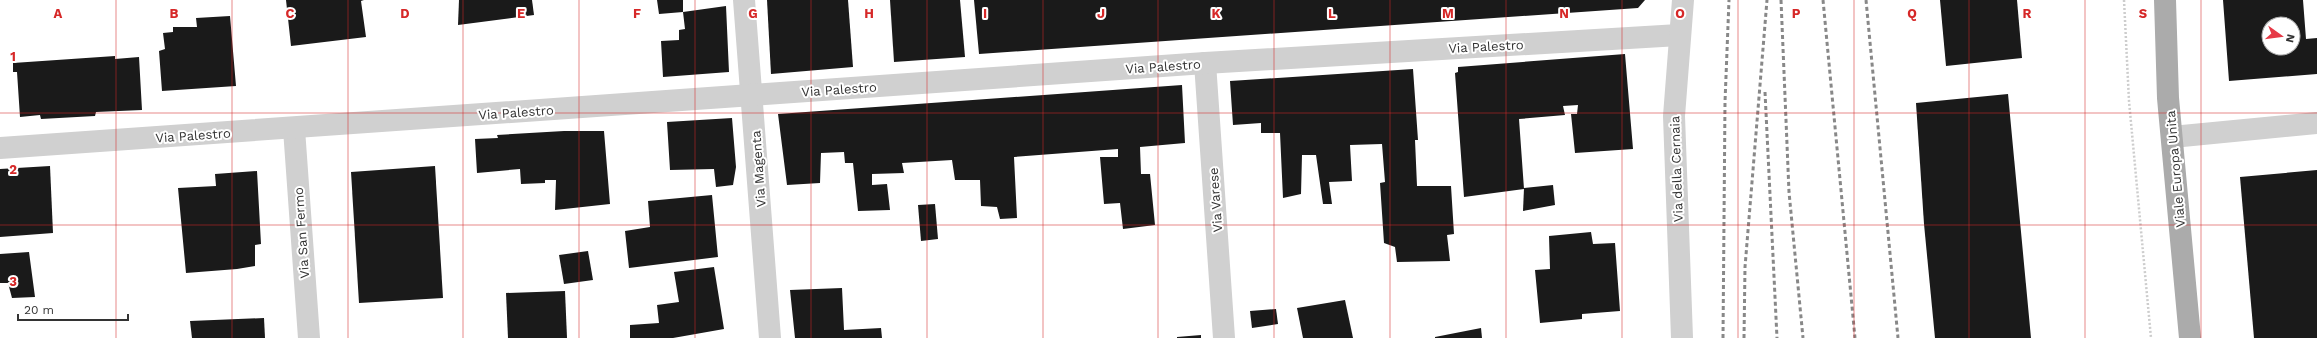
<svg xmlns="http://www.w3.org/2000/svg" width="2317" height="338" font-family="'Work Sans',sans-serif">
<style>
.building{fill:#1a1a1a;fill-rule:evenodd}
.lines{fill:none;stroke-linecap:round;stroke-linejoin:round}
.path{stroke:#cdcdcd;stroke-width:2.5;stroke-dasharray:2 2;stroke-linecap:butt}
.street{stroke:#d0d0d0;stroke-width:22}
.primary{stroke:#ababab;stroke-width:22}
.rail{stroke:#888;stroke-width:3;stroke-dasharray:4 3;stroke-linecap:butt}
.grid{fill:none;stroke:#d62828;stroke-width:1;stroke-opacity:0.55}
.labels{text-anchor:middle;stroke-width:4;stroke-linejoin:round;paint-order:stroke}
.street-label{font-size:13px;fill:#333;stroke:#fff}
.grid-label{font-size:13px;text-anchor:middle;font-weight:bold;fill:#d62828;stroke:#fff;stroke-width:4;stroke-linejoin:round;paint-order:stroke}
</style>
<rect width="100%" height="100%" fill="#fff"/>
<!-- building -->
<g class="building">
<polygon points="286,0 364,0 361,1 366,37 291,46"/>
<polygon points="459,0 532,0 534,15 458,25"/>
<polygon points="657,0 683,0 683,12 726,6 729,72 663,77 661,41 679,40 679,30 685,29 683,12 659,14"/>
<polygon points="767,0 848,0 853,67 771,74"/>
<polygon points="890,0 960,0 965,57 894,62"/>
<polygon points="974,0 1645,0 1638,8 979,54"/>
<polygon points="1940,0 2017,0 2022,58 1946,66"/>
<path d="M2223 0H2303L2306 39 2317 38V74L2229 81ZM2269 24H2293V48H2269Z"/>
<polygon points="230,16 236,86 162,91 159,51 165,49 163,33 173,32 173,27 197,27 196,18"/>
<polygon points="1625,54 1633,149 1575,153 1571,114 1577,114 1578,105 1563,106 1565,115 1519,119 1524,189 1464,197 1455,73 1458,72 1458,67"/>
<polygon points="115,56 115,59 139,57 142,110 96,112 95,116 41,119 40,115 20,117 17,72 13,72 13,63"/>
<polygon points="1413,69 1418,140 1415,140 1417,186 1451,186 1454,234 1447,235 1450,261 1397,262 1395,247 1384,243 1380,183 1385,182 1382,144 1350,145 1352,181 1329,182 1332,204 1323,204 1316,155 1302,155 1301,194 1283,198 1280,133 1261,133 1261,123 1233,125 1230,81"/>
<polygon points="1182,85 1185,143 1140,147 1141,174 1150,174 1155,225 1123,229 1120,203 1104,204 1100,157 1118,157 1118,149 1014,157 1017,218 1000,219 997,207 981,206 980,180 955,180 952,160 902,163 904,173 872,174 872,185 887,184 890,210 858,211 853,163 845,163 844,152 821,153 820,183 787,185 778,114"/>
<polygon points="2008,94 2031,338 1935,338 1924,224 1916,103"/>
<polygon points="732,118 736,167 733,185 716,187 714,169 670,170 667,122"/>
<polygon points="564,131 604,131 610,204 555,210 556,180 545,180 545,183 521,184 520,169 477,173 475,139 498,138 497,135"/>
<polygon points="50,166 53,233 0,237 0,169"/>
<polygon points="435,166 443,298 359,303 351,172"/>
<polygon points="2317,170 2317,338 2254,338 2240,177"/>
<polygon points="257,171 261,244 255,245 255,266 237,269 186,273 178,188 216,186 215,174"/>
<polygon points="1553,185 1555,205 1523,211 1524,188"/>
<polygon points="712,195 718,257 629,268 625,231 650,227 648,201"/>
<polygon points="935,204 938,239 921,241 918,205"/>
<polygon points="1591,232 1593,244 1615,243 1620,311 1582,314 1582,319 1540,323 1535,270 1550,269 1549,236"/>
<polygon points="588,251 593,280 564,284 559,255"/>
<polygon points="29,252 35,297 12,298 8,283 0,283 0,254"/>
<polygon points="714,267 724,329 673,338 630,338 630,325 659,323 657,305 679,302 674,272"/>
<polygon points="842,288 844,330 881,328 882,338 795,338 790,290"/>
<polygon points="565,291 567,338 508,338 506,293"/>
<polygon points="1345,300 1353,338 1303,338 1297,308"/>
<polygon points="1276,309 1278,324 1252,328 1250,311"/>
<polygon points="264,318 265,338 192,338 190,321"/>
<polygon points="1481,328 1482,338 1435,338 1435,337"/>
<polygon points="1201,335 1201,338 1177,338 1177,337"/>
</g>
<g class="lines">
<!-- path -->
<polyline class="path" points="2124,0 2129,101 2151,338"/>
<!-- street -->
<g class="street">
<polyline points="744,0 770,338"/>
<polyline points="1205,63 1224,338"/>
<polyline points="294,129 309,338"/>
<polyline points="2172,137 2317,123"/>
<polyline points="0,148 1205,63 1679,35"/>
<polyline points="1682,338 1674,116 1683,0"/>
</g>
<!-- primary -->
<polyline class="primary" points="2165,0 2168,98 2190,338"/>
<!-- rail -->
<g class="rail">
<polyline points="1781,0 1789,192 1803,338"/>
<polyline points="1823,0 1855,338"/>
<polyline points="1866,0 1898,338"/>
<polyline points="1765,92 1777,338"/>
<polyline points="1723,338 1725,102 1729,0"/>
<polyline points="1744,338 1745,267 1767,0"/>
</g>
</g>
<!-- grid -->
<path class="grid" d="M116 0V338M232 0V338M348 0V338M463 0V338M579 0V338M695 0V338M811 0V338M927 0V338M1043 0V338M1158 0V338M1274 0V338M1390 0V338M1506 0V338M1622 0V338M1738 0V338M1854 0V338M1969 0V338M2085 0V338M2201 0V338M0 113H2317M0 225H2317"/>
<g class="labels">
<!-- street labels -->
<g class="street-label">
<text transform="translate(1486 46) rotate(-3)" y="5">Via Palestro</text>
<text transform="translate(1163 66) rotate(-4)" y="5">Via Palestro</text>
<text transform="translate(839 89) rotate(-4)" y="5">Via Palestro</text>
<text transform="translate(516 112) rotate(-4)" y="5">Via Palestro</text>
<text transform="translate(193 135) rotate(-4)" y="5">Via Palestro</text>
<text transform="translate(758 169) rotate(-94)" y="5">Via Magenta</text>
<text transform="translate(1676 169) rotate(-92)" y="5">Via della Cernaia</text>
<text transform="translate(2175 169) rotate(-95)" y="5">Viale Europa Unita</text>
<text transform="translate(1215 200) rotate(-94)" y="5">Via Varese</text>
<text transform="translate(301 233) rotate(-94)" y="5">Via San Fermo</text>
</g>
</g>
<g class="grid-label">
<text x="58" y="18">A</text>
<text x="174" y="18">B</text>
<text x="290" y="18">C</text>
<text x="405" y="18">D</text>
<text x="521" y="18">E</text>
<text x="637" y="18">F</text>
<text x="753" y="18">G</text>
<text x="869" y="18">H</text>
<text x="985" y="18">I</text>
<text x="1101" y="18">J</text>
<text x="1216" y="18">K</text>
<text x="1332" y="18">L</text>
<text x="1448" y="18">M</text>
<text x="1564" y="18">N</text>
<text x="1680" y="18">O</text>
<text x="1796" y="18">P</text>
<text x="1912" y="18">Q</text>
<text x="2027" y="18">R</text>
<text x="2143" y="18">S</text>
<text x="13" y="61">1</text>
<text x="13" y="174">2</text>
<text x="13" y="286">3</text>
</g>
<!-- north arrow -->
<g transform="translate(2281 36) rotate(104)"><circle r="19" fill="#ffffff" stroke="#adadad"/>
<path d="M0-3L7 15L0 10L-7 15Z" fill="#e63946"/>
<text y="-6" font-size="11" font-weight="bold" text-anchor="middle" fill="#333333">N</text>
</g>
<!-- scale -->
<path d="M18 314v6h110v-6" fill="none" stroke="#333333" stroke-width="2"/>
<text x="24" y="314" font-size="12" fill="#333333" stroke="#ffffff" stroke-width="3" paint-order="stroke">20 m</text>
</svg>
